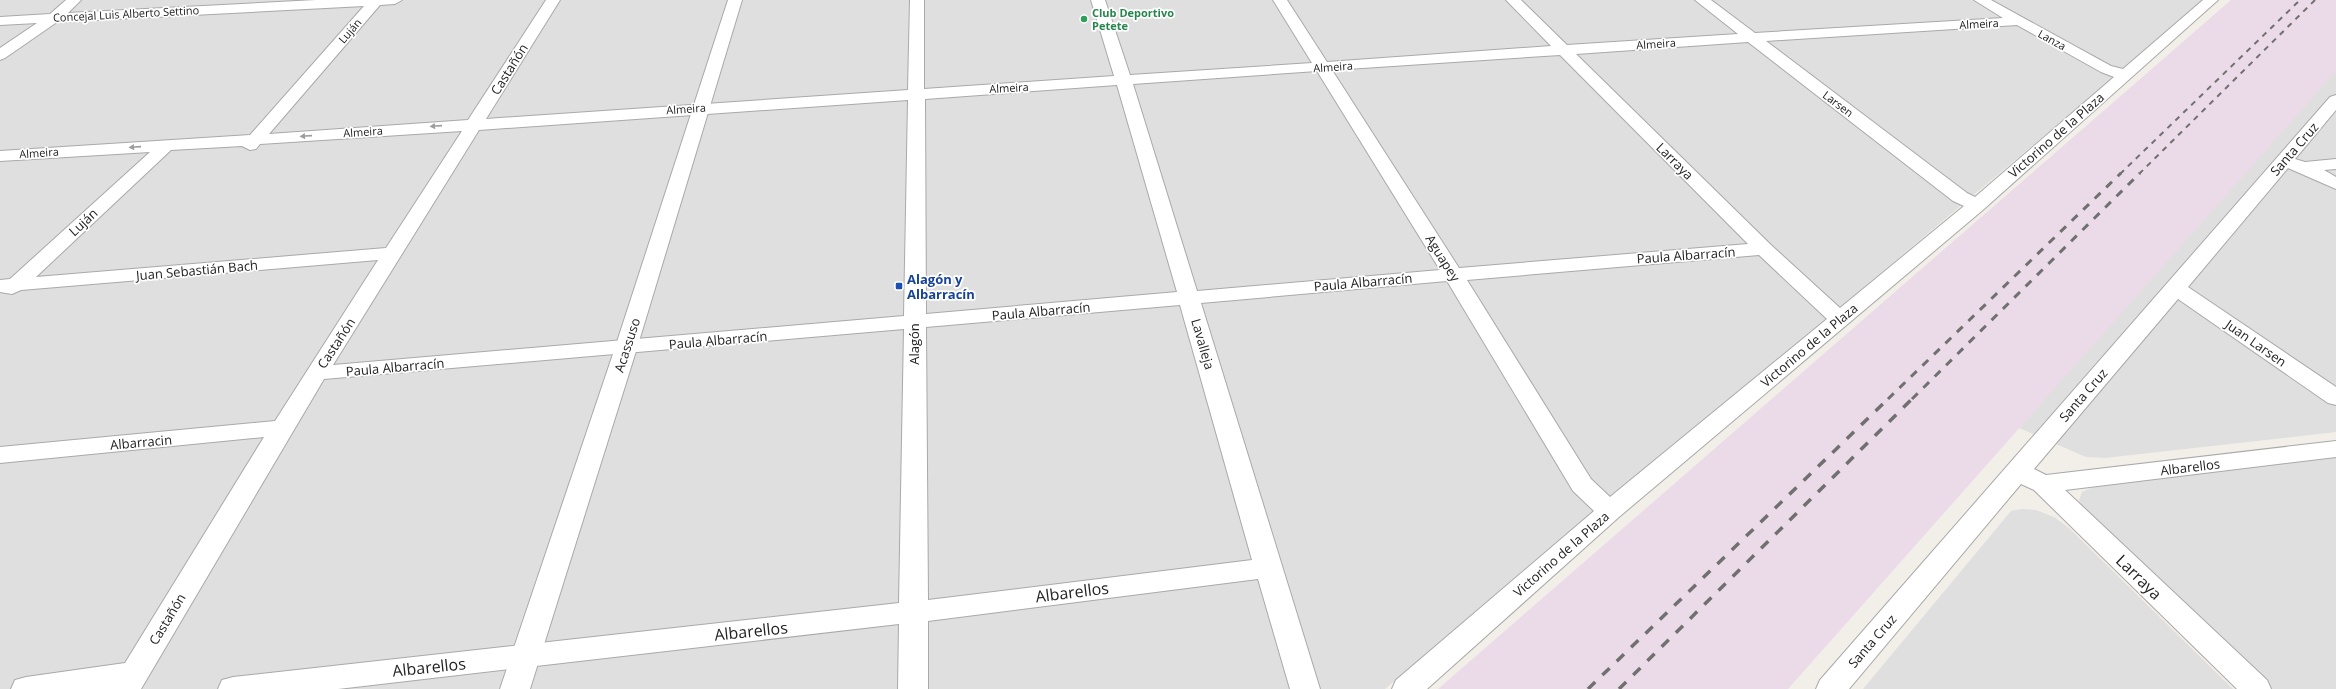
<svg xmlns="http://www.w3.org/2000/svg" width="2336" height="689" font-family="'Open Sans',sans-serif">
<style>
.residential{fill:#e0dfdf}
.industrial{fill:#ebdbe8}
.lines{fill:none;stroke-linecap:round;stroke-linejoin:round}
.minor-casing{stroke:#a9a9a9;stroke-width:2}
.tertiary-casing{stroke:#a9a9a9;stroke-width:2}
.minor{fill:#fff;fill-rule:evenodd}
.tertiary{fill:#fff;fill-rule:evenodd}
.rail-far2{stroke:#707070;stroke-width:2;stroke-dasharray:5.5 5.5;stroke-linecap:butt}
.rail-far1{stroke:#707070;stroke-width:3;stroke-dasharray:8 8;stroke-linecap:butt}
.rail{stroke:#707070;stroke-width:3.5;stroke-dasharray:10 10;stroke-linecap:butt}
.oneway{fill:#9c9c9c}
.leisure-dot{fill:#2e9e5b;stroke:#fff;stroke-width:1.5}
.transit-dot{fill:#1a4fb4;stroke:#fff;stroke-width:1.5}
.labels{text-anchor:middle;stroke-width:3.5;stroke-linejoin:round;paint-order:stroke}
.far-leisure-label{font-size:11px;font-weight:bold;fill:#27864d;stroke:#fff;text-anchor:start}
.far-street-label{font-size:11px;fill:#222;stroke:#fff}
.street-label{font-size:13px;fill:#222;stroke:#fff}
.transit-label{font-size:13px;font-weight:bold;fill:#164399;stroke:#fff;text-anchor:start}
.near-street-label{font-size:16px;fill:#222;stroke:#fff}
</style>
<rect width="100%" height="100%" fill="#f2efe9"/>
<!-- residential -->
<g class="residential">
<polygon points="0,0 2206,0 1385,689 0,689"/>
<polygon points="2336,67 2336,432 2105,458 2086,457 2019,428"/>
<polygon points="2336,456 2336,689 2270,689 2082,512 2079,500 2082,492 2093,487"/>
<polygon points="2022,509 2036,510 2054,517 2069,528 2233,689 1863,689 2011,511"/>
</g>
<!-- industrial -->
<polygon class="industrial" points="2231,0 2336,0 2336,71 1788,689 1438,689"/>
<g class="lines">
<defs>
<g id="minor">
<path d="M66 0H81L68 13 316 0H402L395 4 380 5 269 134 468 120 546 0H560L486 119 908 90 910 0H924V89L1114 76 1091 0H1105L1130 75 1312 63 1273 0H1287L1327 62 1551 46 1506 0H1521L1567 45 1738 34 1695 0H1711L1755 33 2003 18 1974 0H1991L2111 66 2123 69 2203 0H2218L1984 209 1619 517 1427 689H1392L1396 680 1594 511 1573 491 1447 281 1201 303 1320 689H1290L1258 579 928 621V689H898L899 624 338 689H218L222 680 233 677 899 603 904 329 324 379 141 689H11L15 680 26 677 125 663 264 437 0 463V447L275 421 378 260 21 290 12 294 0 292V280L10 279 150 152 0 161V151L250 135 364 6 57 22 5 58 0 60V48L37 23 0 25V17L50 14ZM2017 25 2101 72 2114 77 1975 197 1967 193 1766 41ZM1748 42 1953 201 1964 206 1840 308 1771 245 1576 54ZM1560 55 1748 244 1459 268 1332 70ZM1317 71 1440 270 1197 291 1133 84ZM1117 85 1177 292 926 314 925 99ZM908 100 904 316 333 365 479 130ZM462 131 386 248 36 277 171 150 242 146 250 150 256 149 260 144ZM1759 255 1827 319 1610 497 1591 479 1467 280ZM1180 305 1252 560 928 600 926 327Z"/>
<polygon points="2336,95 2336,110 2295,159 2305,162 2336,159 2336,169 2324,170 2336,177 2336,189 2288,168 2188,287 2336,387 2336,405 2328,403 2178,299 2034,469 2046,475 2336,441 2336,457 2065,490 2267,680 2271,689 2237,689 2034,490 2021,484 1849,689 1816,689 1820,680 2330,97"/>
</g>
<polygon id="tertiary" points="728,0 742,0 637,348 530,689 500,689 615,348"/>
</defs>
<!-- minor casing -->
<use href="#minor" class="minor-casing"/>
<!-- tertiary casing -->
<use href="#tertiary" class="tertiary-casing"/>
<!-- minor -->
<use href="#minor" class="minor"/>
<!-- tertiary -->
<use href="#tertiary" class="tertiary"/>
<!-- rail-far2 -->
<g class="rail-far2">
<polyline points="2120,174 2300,0"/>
<polyline points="2139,174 2315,0"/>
</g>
<!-- rail-far1 -->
<g class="rail-far1">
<polyline points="1888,399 2121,173"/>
<polyline points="1912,399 2140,173"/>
</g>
<!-- rail -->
<g class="rail">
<polyline points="1588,689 1889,398"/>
<polyline points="1619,689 1913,398"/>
</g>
</g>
<!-- one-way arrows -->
<defs><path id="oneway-solid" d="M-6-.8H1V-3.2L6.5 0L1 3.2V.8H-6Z"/></defs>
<g class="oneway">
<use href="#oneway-solid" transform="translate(436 126) rotate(176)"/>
<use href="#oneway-solid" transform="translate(306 136) rotate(176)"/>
<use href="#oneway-solid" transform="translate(135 147) rotate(176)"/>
</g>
<!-- markers -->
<circle class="leisure-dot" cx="1084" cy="19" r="4"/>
<rect class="transit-dot" x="895" y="282" width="8" height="8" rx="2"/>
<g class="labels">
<!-- far-leisure labels -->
<g class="far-leisure-label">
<text x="1092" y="17">Club Deportivo<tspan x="1092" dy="13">Petete</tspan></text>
</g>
<!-- far-street labels -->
<g class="far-street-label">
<text transform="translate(126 14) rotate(-3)" y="4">Concejal Luis Alberto Settino</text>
<text transform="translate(1979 24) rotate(-3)" y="4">Almeira</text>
<text transform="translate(350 31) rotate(-49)" y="4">Luján</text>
<text transform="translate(2052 40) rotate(29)" y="4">Lanza</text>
<text transform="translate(1656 44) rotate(-4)" y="4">Almeira</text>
<text transform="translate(1333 67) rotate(-4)" y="4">Almeira</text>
<text transform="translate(1009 88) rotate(-3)" y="4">Almeira</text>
<text transform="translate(1838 104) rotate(37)" y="4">Larsen</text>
<text transform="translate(686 109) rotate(-4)" y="4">Almeira</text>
<text transform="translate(363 132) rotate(-4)" y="4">Almeira</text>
<text transform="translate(39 153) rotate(-4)" y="4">Almeira</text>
</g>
<!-- street labels -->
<g class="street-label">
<text transform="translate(509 69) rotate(-58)" y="5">Castañón</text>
<text transform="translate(2056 135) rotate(-41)" y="5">Victorino de la Plaza</text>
<text transform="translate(2294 149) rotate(-49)" y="5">Santa Cruz</text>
<text transform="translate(1675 161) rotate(45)" y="5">Larraya</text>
<text transform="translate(83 222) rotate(-43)" y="5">Luján</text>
<text transform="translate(1686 255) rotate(-4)" y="5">Paula Albarracín</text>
<text transform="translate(1443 258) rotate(58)" y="5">Aguapey</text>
<text transform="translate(197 270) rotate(-5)" y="5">Juan Sebastián Bach</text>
<text transform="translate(1363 282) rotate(-5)" y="5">Paula Albarracín</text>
<text transform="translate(1041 311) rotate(-5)" y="5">Paula Albarracín</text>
<text transform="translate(718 340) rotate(-5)" y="5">Paula Albarracín</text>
<text transform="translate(336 343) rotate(-57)" y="5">Castañón</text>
<text transform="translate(2256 343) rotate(35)" y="5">Juan Larsen</text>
<text transform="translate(914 344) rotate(-90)" y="5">Alagón</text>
<text transform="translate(1203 344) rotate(74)" y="5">Lavalleja</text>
<text transform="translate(627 345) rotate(-72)" y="5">Acassuso</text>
<text transform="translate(1809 345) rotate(-40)" y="5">Victorino de la Plaza</text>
<text transform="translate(395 367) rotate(-5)" y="5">Paula Albarracín</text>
<text transform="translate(2083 395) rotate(-49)" y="5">Santa Cruz</text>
<text transform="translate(141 442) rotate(-5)" y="5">Albarracin</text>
<text transform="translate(2190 467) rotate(-7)" y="5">Albarellos</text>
<text transform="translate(1561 554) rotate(-41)" y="5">Victorino de la Plaza</text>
<text transform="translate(167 619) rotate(-59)" y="5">Castañón</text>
<text transform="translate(1872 641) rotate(-49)" y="5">Santa Cruz</text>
</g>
<!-- transit labels -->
<g class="transit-label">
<text x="907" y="284">Alagón y<tspan x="907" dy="15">Albarracín</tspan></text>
</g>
<!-- near-street labels -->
<g class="near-street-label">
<text transform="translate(2139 577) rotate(44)" y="6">Larraya</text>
<text transform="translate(1072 592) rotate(-7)" y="6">Albarellos</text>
<text transform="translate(751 631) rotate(-6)" y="6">Albarellos</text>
<text transform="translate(429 667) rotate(-6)" y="6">Albarellos</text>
</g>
</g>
</svg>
